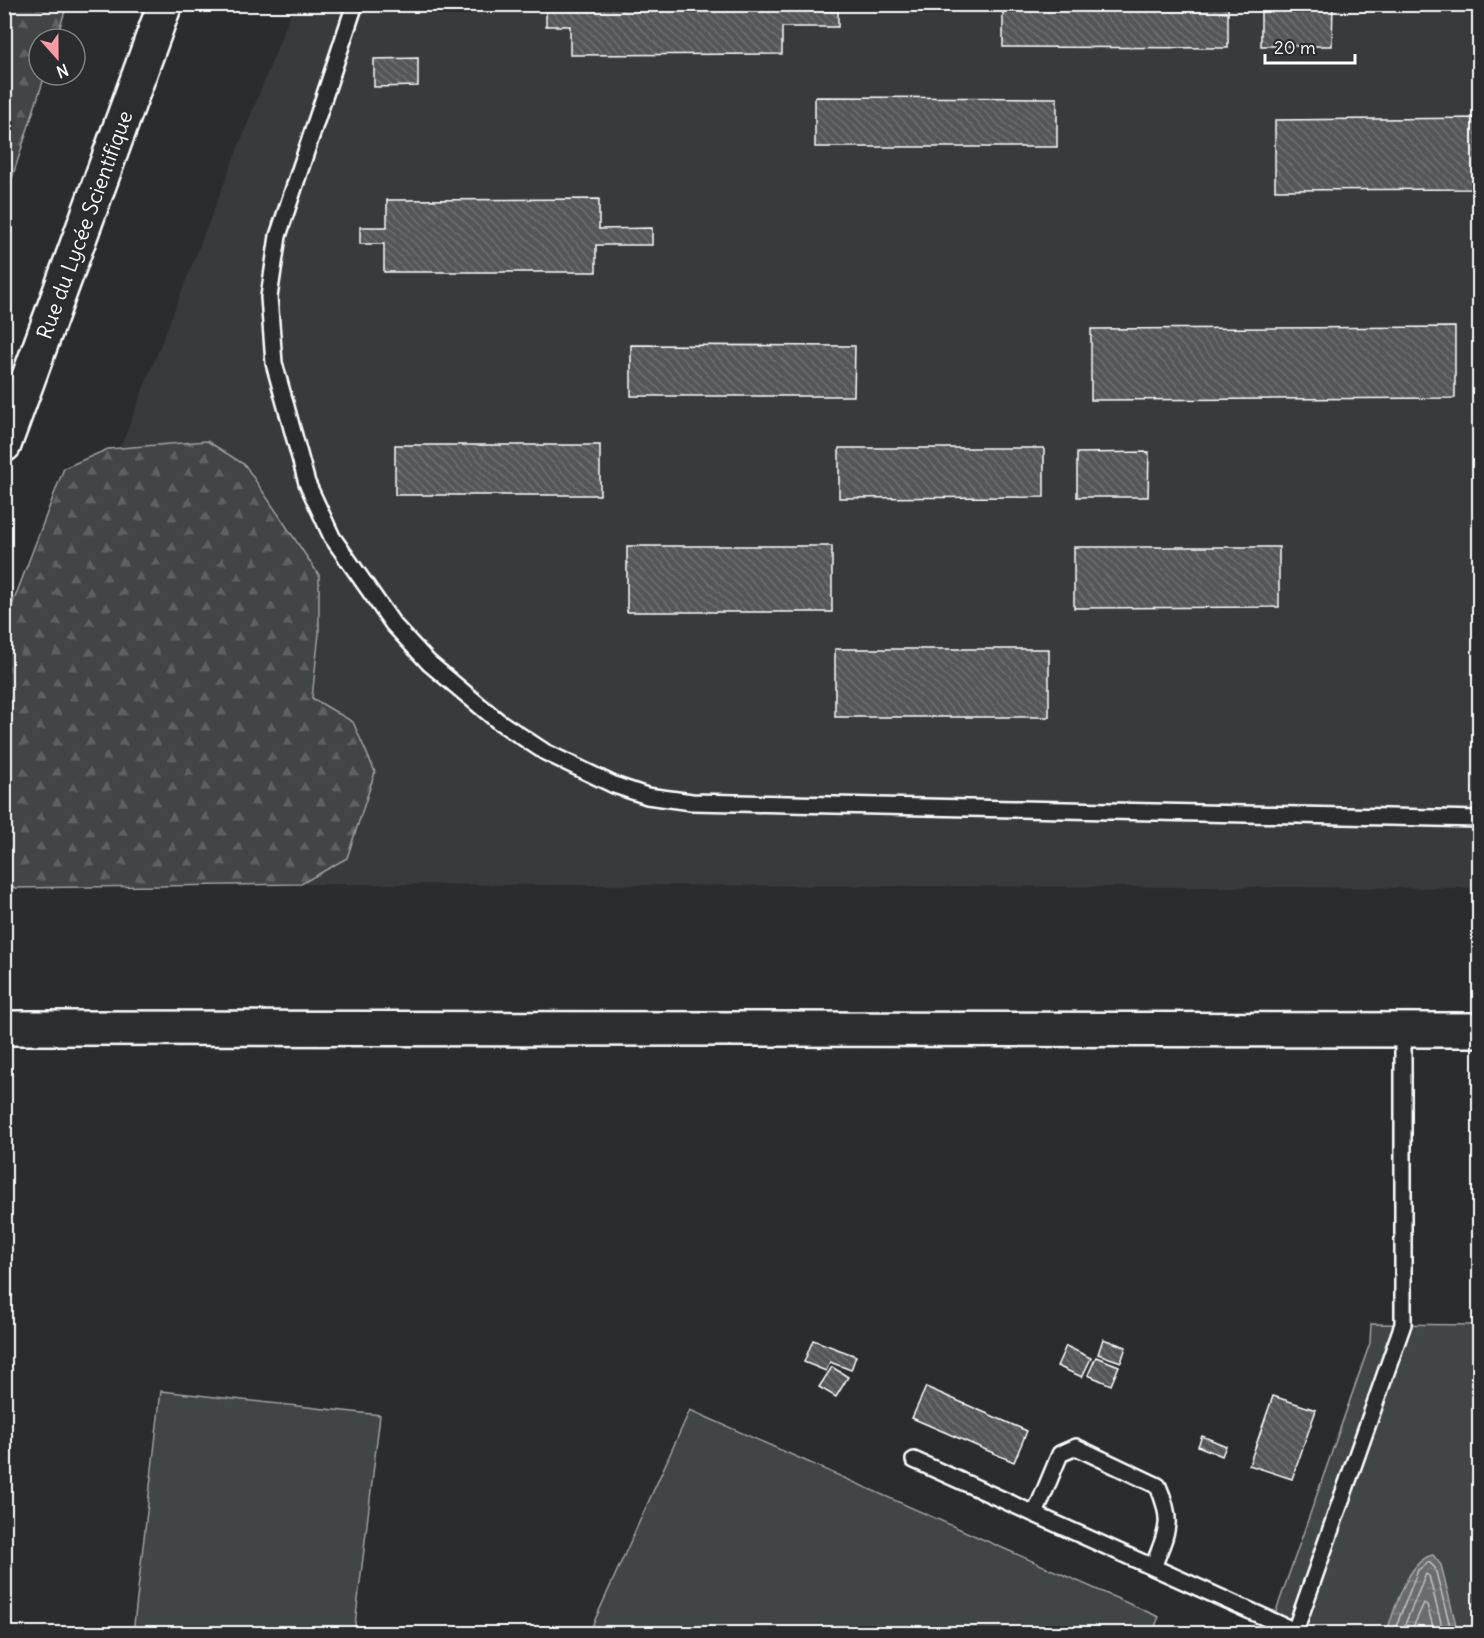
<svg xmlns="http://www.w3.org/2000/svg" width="1484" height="1638" font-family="Delius,sans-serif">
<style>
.built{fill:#373a3b}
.forest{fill:url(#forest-firs);stroke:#a0a2a2;stroke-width:1.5}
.garden{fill:#414445;stroke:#a0a2a2;stroke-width:1.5}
.water{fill:url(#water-ripples);stroke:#a6a7a7;stroke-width:1.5}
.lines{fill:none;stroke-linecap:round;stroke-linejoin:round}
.shore{stroke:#c3c4c5;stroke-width:1.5}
.building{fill:url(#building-back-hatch);stroke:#fff;stroke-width:1.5}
.service-casing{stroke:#fff;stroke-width:20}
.tertiary-casing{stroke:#fff;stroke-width:38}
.service{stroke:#2a2d2e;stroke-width:15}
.tertiary{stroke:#2a2d2e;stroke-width:33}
.labels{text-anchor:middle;stroke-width:4.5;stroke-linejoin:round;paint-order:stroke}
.street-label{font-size:21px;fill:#fff;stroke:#2a2d2e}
</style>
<defs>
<pattern id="forest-firs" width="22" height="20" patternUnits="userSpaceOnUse" patternTransform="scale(1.5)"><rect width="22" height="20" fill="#414445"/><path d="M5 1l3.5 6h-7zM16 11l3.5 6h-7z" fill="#5e6061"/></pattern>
<pattern id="water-ripples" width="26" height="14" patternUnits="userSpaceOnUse" patternTransform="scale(1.5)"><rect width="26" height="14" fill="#6a6c6d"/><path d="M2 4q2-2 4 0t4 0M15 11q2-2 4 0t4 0" fill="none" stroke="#808283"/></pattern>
<pattern id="building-back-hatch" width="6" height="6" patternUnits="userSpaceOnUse" patternTransform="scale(1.5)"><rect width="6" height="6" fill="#555758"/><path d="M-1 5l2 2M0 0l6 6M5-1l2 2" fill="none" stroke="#6e7071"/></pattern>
</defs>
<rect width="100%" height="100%" fill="#2a2d2e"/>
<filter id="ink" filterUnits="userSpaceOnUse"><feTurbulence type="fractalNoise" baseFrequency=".0167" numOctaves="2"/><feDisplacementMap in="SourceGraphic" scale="12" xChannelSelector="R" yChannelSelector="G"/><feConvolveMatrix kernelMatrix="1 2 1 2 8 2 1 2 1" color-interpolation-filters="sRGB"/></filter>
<g filter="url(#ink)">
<!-- built -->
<polygon class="built" points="294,5 1479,5 1479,888 301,884 5,888 4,744"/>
<!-- forest -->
<g class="forest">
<polygon points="5,4 67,5 56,39 39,39 39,75 45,75 5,200"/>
<polygon points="207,441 245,465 319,575 319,633 312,698 353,722 375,772 347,858 301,884 14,888 4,877 5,624 64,468 108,449"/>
</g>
<!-- garden -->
<g class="garden">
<polygon points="1371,1324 1479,1325 1479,1633 1268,1634 1370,1343"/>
<polygon points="161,1391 380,1415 354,1633 133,1633"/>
<polygon points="690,1410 1159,1617 1152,1633 589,1633"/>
</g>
<!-- water -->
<path class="water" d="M1433 1555 1441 1565 1458 1633H1386C1395 1610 1407 1560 1433 1555Z"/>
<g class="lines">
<!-- shore -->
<g class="shore">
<polyline points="1393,1634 1418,1570 1429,1562 1435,1568 1452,1634"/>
<polyline points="1401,1634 1426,1574 1429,1576 1444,1634"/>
<polyline points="1410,1634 1424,1603 1427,1605 1435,1634"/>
</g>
</g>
<!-- building -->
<g class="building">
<polygon points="574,4 785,4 785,11 838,11 838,27 782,27 782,54 570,55 570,26 546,26 546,9 574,9"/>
<polygon points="1003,4 1228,4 1228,48 1003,47"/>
<polygon points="1261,4 1333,4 1332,46 1261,46"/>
<polygon points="418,58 418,86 374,87 374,59"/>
<polygon points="815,97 1057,98 1057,147 815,147"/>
<polygon points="1480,118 1480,189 1275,190 1275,120"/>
<polygon points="599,199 599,229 652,228 652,245 596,245 596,272 384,272 384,244 360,244 360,227 387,227 387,200"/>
<polygon points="1478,245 1480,245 1480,334 1477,334"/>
<polygon points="1455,327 1455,398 1091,400 1091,329"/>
<polygon points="631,345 855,346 854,396 631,396"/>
<rect x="395" y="445" width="205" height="50"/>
<polygon points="839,448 1044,448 1044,497 839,498"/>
<polygon points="1149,452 1148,497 1077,497 1077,453"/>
<rect x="627" y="546" width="205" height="66"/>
<polygon points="1074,547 1279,547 1279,607 1074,608"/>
<rect x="835" y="649" width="214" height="68"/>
<polygon points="1103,1339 1126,1347 1121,1362 1098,1354"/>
<polygon points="813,1340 856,1356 851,1370 830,1362 826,1371 804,1362"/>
<polygon points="1066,1346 1091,1358 1082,1377 1057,1366"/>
<polygon points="1096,1357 1119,1366 1111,1385 1088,1375"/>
<polygon points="832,1367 848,1377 836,1397 819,1387"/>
<polygon points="926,1387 1027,1431 1014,1462 912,1418"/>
<polygon points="1273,1396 1316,1410 1292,1479 1249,1465"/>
<polygon points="1202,1436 1226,1446 1222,1456 1198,1446"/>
</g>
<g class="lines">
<defs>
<g id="service">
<polyline points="355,4 278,236 269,297 274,363 307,483 332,537 393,624 429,663 498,721 545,752 614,785 647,796 692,802 1480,819"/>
<polyline points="914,1460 1295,1631"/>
<path d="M1035 1514 1060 1454 1076 1447 1158 1486C1174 1523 1167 1531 1153 1567"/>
<polyline points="1294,1634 1403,1324 1403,1029"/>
</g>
<g id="tertiary">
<polyline points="4,445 165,4"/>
<polyline points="4,1028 1480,1030"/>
</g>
</defs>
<!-- service casing -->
<use href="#service" class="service-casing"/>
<!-- tertiary casing -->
<use href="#tertiary" class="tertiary-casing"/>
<!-- service -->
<use href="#service" class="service"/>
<!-- tertiary -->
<use href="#tertiary" class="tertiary"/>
</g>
</g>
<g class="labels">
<!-- street labels -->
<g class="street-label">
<text transform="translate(85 225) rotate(-70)" y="7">Rue du Lycée Scientifique</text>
</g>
</g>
<!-- margin -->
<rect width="1484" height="1638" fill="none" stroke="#2a2d2e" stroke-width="24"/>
<rect x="12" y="12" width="1460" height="1614" fill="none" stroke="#fff" stroke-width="2" filter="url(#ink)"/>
<!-- north arrow -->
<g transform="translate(57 57) rotate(159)"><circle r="28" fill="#2a2d2e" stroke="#7f8182" stroke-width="1.5"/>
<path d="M0-4.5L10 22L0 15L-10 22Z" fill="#ff9aa2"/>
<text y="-9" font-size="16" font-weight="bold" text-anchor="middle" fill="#ffffff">N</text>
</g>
<!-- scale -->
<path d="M1265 54v9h90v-9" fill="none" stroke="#ffffff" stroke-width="3"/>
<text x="1274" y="54" font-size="18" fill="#ffffff" stroke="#2a2d2e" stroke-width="4.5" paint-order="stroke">20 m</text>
</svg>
